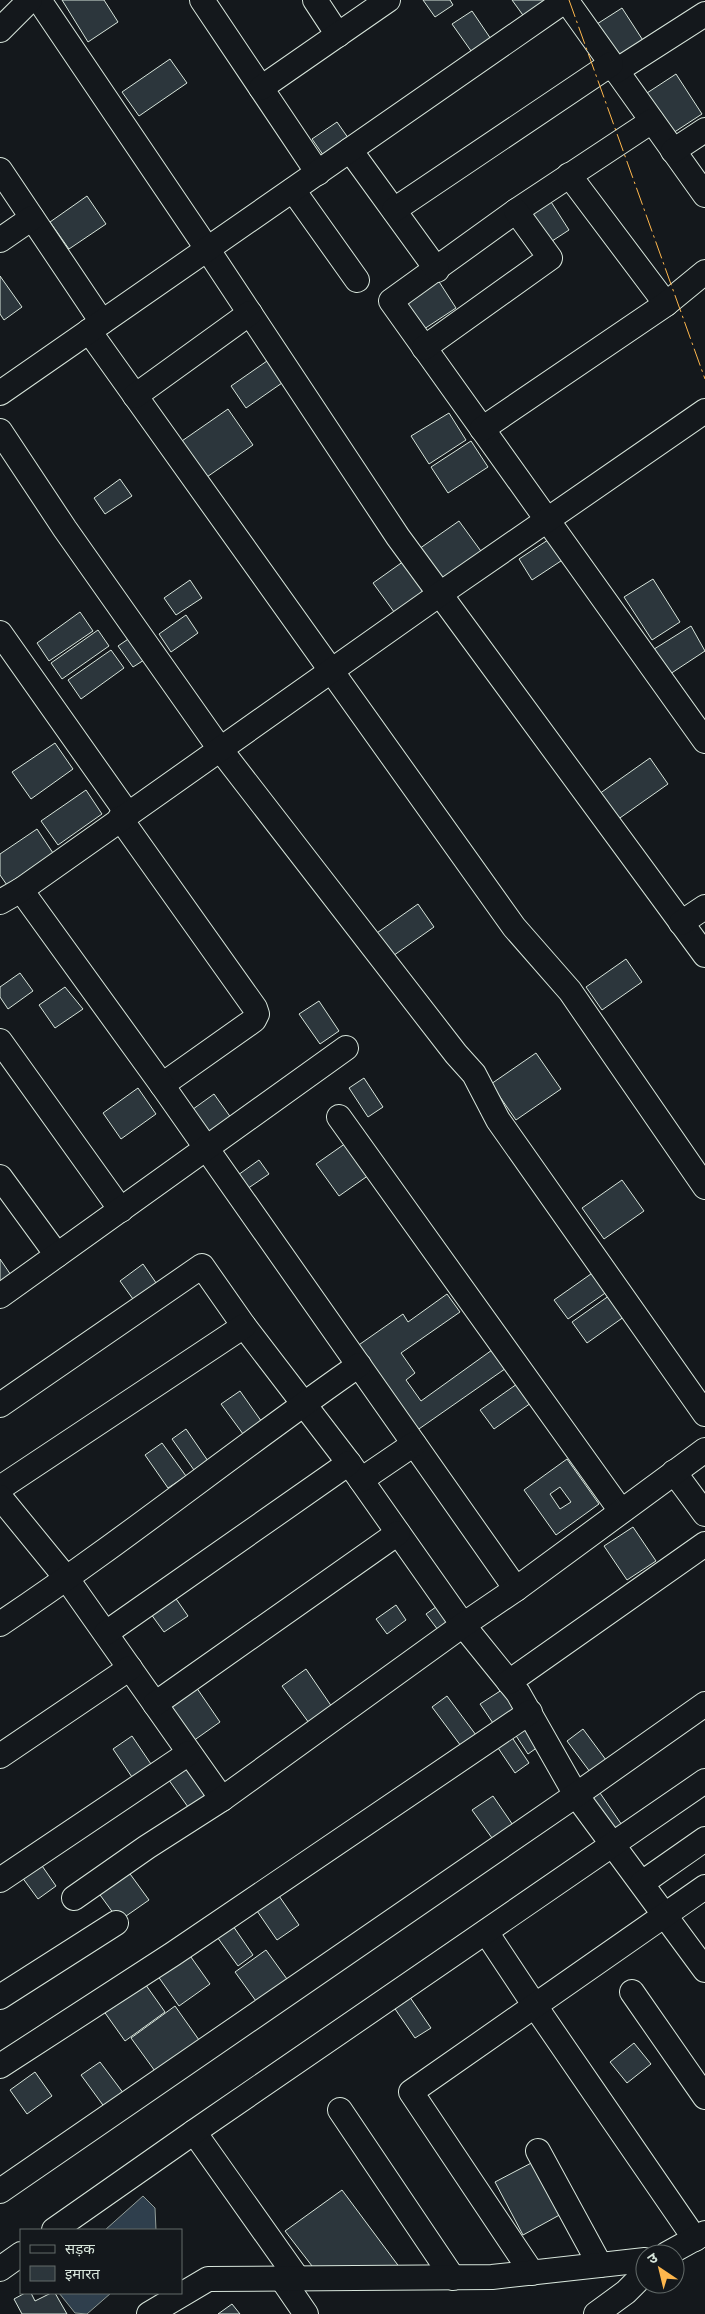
<svg xmlns="http://www.w3.org/2000/svg" width="705" height="2314" font-family="'Fira Sans','Noto Sans Devanagari',sans-serif">
<style>
.water{fill:#2f3f4d;stroke:#939e99}
.building{fill:#2c363c;stroke:#d8e6dc;fill-rule:evenodd}
.lines{fill:none;stroke-linecap:round;stroke-linejoin:round}
.minor-casing{stroke:#d8e6dc;stroke-width:26}
.minor{stroke:#14181c;stroke-width:24}
.power{stroke:#ffb74d;stroke-width:1;stroke-dasharray:18 4 2.5 4;stroke-linecap:butt}
</style>
<rect width="100%" height="100%" fill="#14181c"/>
<!-- water -->
<g class="water">
<polygon points="143,2196 155,2208 156,2230 69,2230 105,2230"/>
<polygon points="59,2293 111,2293 87,2314 75,2313"/>
</g>
<!-- building -->
<g class="building">
<polygon points="62,0 104,0 118,22 88,42"/>
<polygon points="423,0 450,0 453,5 435,17"/>
<polygon points="512,0 550,0 525,18"/>
<polygon points="622,8 646,45 621,62 597,24"/>
<polygon points="472,11 495,45 476,58 452,24"/>
<polygon points="170,59 187,83 139,116 122,92"/>
<polygon points="676,74 702,114 673,133 647,93"/>
<polygon points="337,122 351,142 326,159 312,139"/>
<polygon points="546,194 569,230 546,245 523,209"/>
<polygon points="87,196 106,224 69,249 50,222"/>
<polygon points="0,276 22,307 4,320 0,314"/>
<polygon points="436,277 456,308 418,333 398,301"/>
<polygon points="267,361 282,383 246,408 231,386"/>
<polygon points="228,409 253,445 204,479 179,443"/>
<polygon points="449,413 466,440 429,464 411,436"/>
<polygon points="471,441 488,467 448,493 431,467"/>
<polygon points="120,479 132,496 105,514 94,498"/>
<polygon points="459,521 483,554 440,585 416,551"/>
<polygon points="554,536 567,557 532,580 519,559"/>
<polygon points="404,561 428,594 397,616 373,583"/>
<polygon points="653,579 680,622 652,640 624,597"/>
<polygon points="190,580 202,598 176,615 164,598"/>
<polygon points="80,612 93,631 49,661 37,643"/>
<polygon points="186,615 198,633 171,652 159,634"/>
<polygon points="691,626 705,651 667,676 651,651"/>
<polygon points="98,630 109,646 62,679 51,663"/>
<polygon points="137,633 152,655 133,667 118,646"/>
<polygon points="111,650 124,668 81,699 68,680"/>
<polygon points="55,743 73,769 31,799 12,772"/>
<polygon points="650,758 668,784 617,820 599,794"/>
<polygon points="86,790 102,814 58,845 41,821"/>
<polygon points="37,829 53,853 7,885 0,875 0,854"/>
<polygon points="418,904 434,927 390,958 374,935"/>
<polygon points="626,959 642,982 602,1010 586,987"/>
<polygon points="20,973 33,991 8,1009 0,997 0,987"/>
<polygon points="65,987 83,1009 55,1028 39,1005"/>
<polygon points="319,1001 339,1031 320,1044 299,1014"/>
<polygon points="536,1053 561,1089 516,1120 491,1084"/>
<polygon points="364,1078 383,1107 368,1117 349,1088"/>
<polygon points="138,1088 156,1114 121,1139 103,1113"/>
<polygon points="214,1094 234,1122 209,1140 189,1112"/>
<polygon points="346,1143 369,1175 339,1196 316,1164"/>
<polygon points="259,1160 269,1174 247,1189 238,1175"/>
<polygon points="622,1180 644,1211 604,1239 582,1208"/>
<polygon points="0,1259 13,1278 0,1287"/>
<polygon points="143,1264 161,1290 138,1306 120,1281"/>
<polygon points="598,1269 611,1289 568,1319 554,1300"/>
<polygon points="613,1293 628,1314 587,1343 572,1322"/>
<polygon points="447,1294 460,1312 401,1353 415,1373 406,1380 421,1401 499,1345 512,1364 416,1431 353,1349 403,1314 408,1322"/>
<polygon points="517,1384 531,1403 494,1429 480,1410"/>
<polygon points="240,1391 264,1425 246,1438 221,1404"/>
<polygon points="186,1429 208,1461 194,1470 172,1439"/>
<polygon points="162,1443 186,1476 168,1488 145,1455"/>
<path d="M567 1459 599 1504 556 1535 524 1490ZM560 1487 571 1502 560 1509 550 1494Z"/>
<polygon points="633,1527 656,1561 627,1580 604,1546"/>
<polygon points="172,1593 188,1616 164,1632 148,1610"/>
<polygon points="443,1602 455,1619 438,1630 426,1614"/>
<polygon points="396,1605 406,1620 387,1634 376,1619"/>
<polygon points="306,1669 332,1707 309,1723 282,1686"/>
<polygon points="194,1684 220,1722 186,1746 161,1708"/>
<polygon points="508,1686 524,1710 497,1729 480,1704"/>
<polygon points="447,1696 476,1735 461,1746 432,1707"/>
<polygon points="528,1716 545,1742 528,1754 511,1728"/>
<polygon points="583,1729 609,1764 593,1776 567,1741"/>
<polygon points="507,1730 529,1763 515,1773 492,1739"/>
<polygon points="132,1736 155,1770 136,1783 113,1749"/>
<polygon points="183,1764 210,1802 193,1814 166,1776"/>
<polygon points="600,1793 624,1828 611,1838 586,1803"/>
<polygon points="493,1796 517,1831 497,1845 472,1810"/>
<polygon points="38,1860 56,1886 38,1899 19,1873"/>
<polygon points="125,1867 149,1900 119,1921 95,1888"/>
<polygon points="277,1893 299,1925 277,1940 255,1908"/>
<polygon points="231,1923 253,1955 238,1966 215,1934"/>
<polygon points="186,1950 210,1984 179,2006 155,1972"/>
<polygon points="266,1950 292,1986 261,2008 235,1972"/>
<polygon points="143,1981 165,2012 125,2041 103,2010"/>
<polygon points="407,1993 431,2028 415,2038 391,2003"/>
<polygon points="175,2006 204,2047 160,2078 131,2038"/>
<polygon points="634,2043 651,2064 627,2083 610,2062"/>
<polygon points="100,2062 127,2098 108,2112 81,2075"/>
<polygon points="35,2072 52,2096 27,2114 10,2090"/>
<polygon points="537,2160 565,2212 523,2235 495,2182"/>
<polygon points="342,2190 403,2272 319,2275 285,2231"/>
<polygon points="25,2293 31,2293 35,2301 51,2293 55,2293 67,2314 22,2314 14,2299"/>
<polygon points="232,2304 240,2314 218,2314"/>
</g>
<g class="lines">
<defs>
<g id="minor">
<polyline points="39,0 208,250 398,537 705,955"/>
<polyline points="202,0 318,173"/>
<polyline points="315,0 338,35"/>
<polyline points="566,0 705,195"/>
<polyline points="0,30 30,0"/>
<polyline points="616,71 705,14"/>
<polyline points="261,88 388,0"/>
<polyline points="652,121 516,211 391,301 705,741"/>
<polyline points="350,150 437,270"/>
<polyline points="673,151 705,130"/>
<polyline points="0,170 102,322"/>
<polyline points="569,175 666,304"/>
<polyline points="293,190 357,280"/>
<polyline points="394,210 611,64"/>
<polyline points="0,240 32,218"/>
<polyline points="89,331 514,927 570,991 705,1187"/>
<polyline points="424,348 550,258 516,211"/>
<polyline points="0,393 566,0"/>
<polyline points="135,396 250,313"/>
<polyline points="482,429 666,304 705,272"/>
<polyline points="0,431 65,529 220,749 456,1054 474,1074 498,1120 705,1414"/>
<polyline points="0,633 127,813"/>
<polyline points="120,818 255,1008 257,1014 254,1020 162,1085"/>
<polyline points="21,890 162,1085 516,1589"/>
<polyline points="0,902 21,890 440,594 705,411"/>
<polyline points="681,923 705,907"/>
<polyline points="0,1041 121,1210"/>
<polyline points="339,1117 621,1511"/>
<polyline points="0,1177 57,1255"/>
<polyline points="0,1296 346,1048"/>
<polyline points="0,1405 202,1266 244,1326 349,1463 463,1625 518,1693 576,1795 705,1970"/>
<polyline points="674,1472 705,1514"/>
<polyline points="361,1480 414,1444"/>
<polyline points="0,1488 244,1326"/>
<polyline points="0,1497 67,1579 222,1799"/>
<path d="M0 1624C123 1542 238 1449 359 1365"/>
<polyline points="106,1633 349,1463"/>
<polyline points="509,1682 705,1544"/>
<polyline points="155,1704 398,1533"/>
<polyline points="0,1756 130,1668"/>
<polyline points="0,1880 189,1753"/>
<polyline points="642,1883 705,1839"/>
<polyline points="74,1898 147,1847 222,1799 463,1625 516,1589 705,1450"/>
<polyline points="486,1932 535,2006 695,2239"/>
<polyline points="632,1992 705,2097"/>
<polyline points="0,1997 116,1923"/>
<polyline points="0,2066 173,1954 530,1712"/>
<polyline points="340,2110 453,2278"/>
<polyline points="194,2132 298,2279"/>
<polyline points="538,2151 600,2265"/>
<polyline points="0,2191 576,1795 705,1704"/>
<polyline points="54,2230 194,2132 705,1781"/>
<polyline points="667,2254 705,2233"/>
<polyline points="0,2269 21,2254"/>
<polyline points="532,2273 411,2092 705,1887"/>
<polyline points="282,2279 306,2314"/>
<polyline points="149,2314 208,2279 492,2277 645,2260"/>
<polyline points="596,2314 626,2292 645,2273"/>
</g>
</defs>
<!-- minor casing -->
<use href="#minor" class="minor-casing"/>
<!-- minor -->
<use href="#minor" class="minor"/>
<!-- power -->
<polyline class="power" points="569,0 705,379"/>
</g>
<!-- legend -->
<rect x="20" y="2229" width="162" height="65" fill="#14181c" stroke="#626a69"/>
<rect x="30" y="2245" width="25" height="8" fill="#14181c" stroke="#626a69"/>
<text x="65" y="2254" font-size="15" fill="#d8e6dc">सड़क</text>
<rect x="30" y="2266" width="25" height="15" fill="#2c363c" stroke="#626a69"/>
<text x="65" y="2279" font-size="15" fill="#d8e6dc">इमारत</text>
<!-- north arrow -->
<g transform="translate(660 2269) rotate(325)"><circle r="24" fill="#14181c" stroke="#626a69"/>
<path d="M0-4L9 19L0 12L-9 19Z" fill="#ffb74d"/>
<text y="-8" font-size="14" font-weight="bold" text-anchor="middle" fill="#d8e6dc">उ</text>
</g>
</svg>
